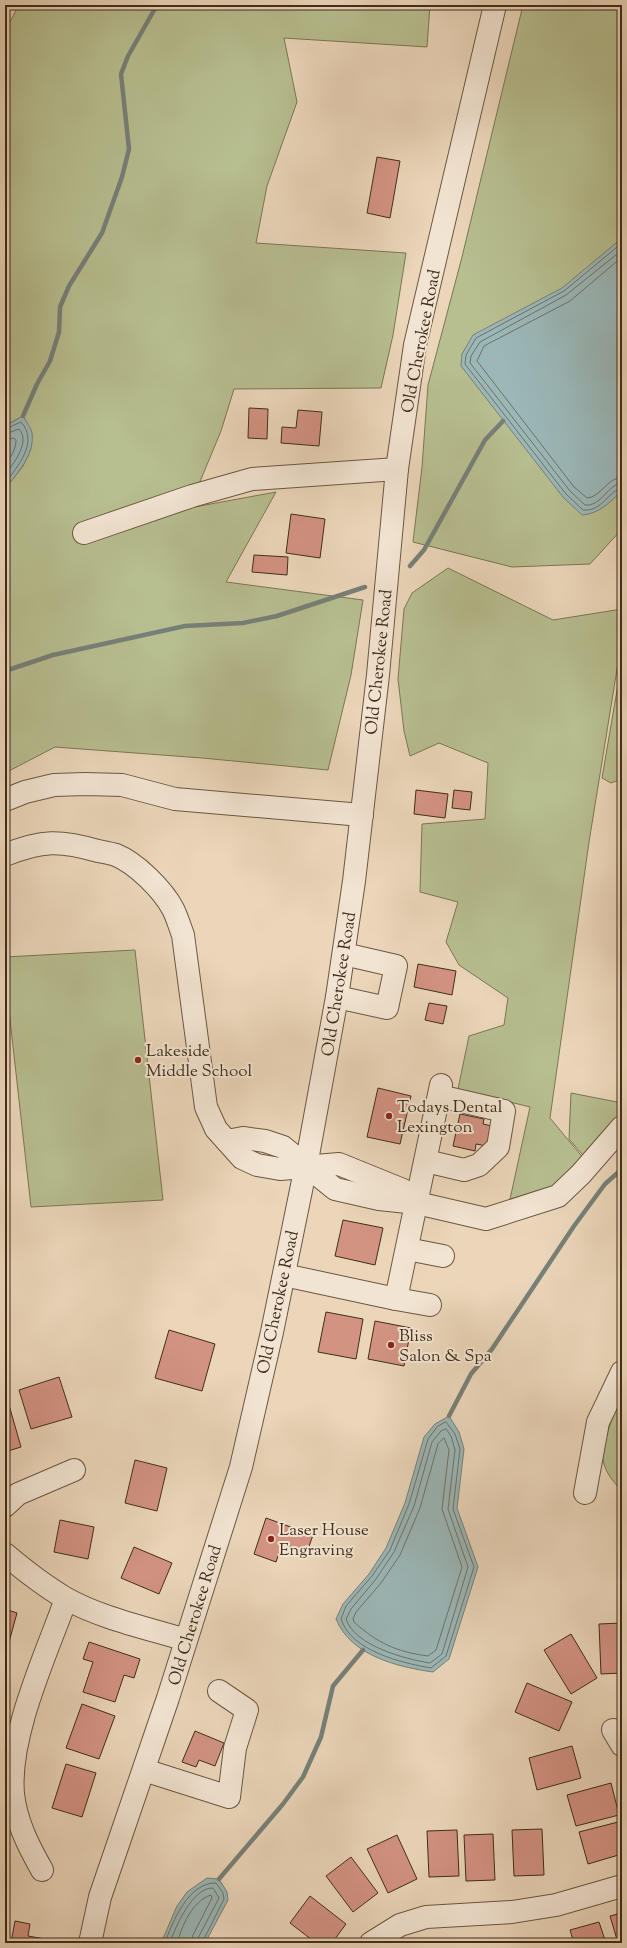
<svg xmlns="http://www.w3.org/2000/svg" width="627" height="1948" font-family="'Sorts Mill Goudy',serif">
<style>
.green{fill:#b7be90;stroke:#7c7654}
.water{fill:#9bb7b8;stroke:#778078}
.lines{fill:none;stroke-linecap:round;stroke-linejoin:round}
.shore{stroke:#6e7268;stroke-width:1}
.stream{stroke:#778078;stroke-width:4.5}
.building{fill:#d39383;stroke:#412d19}
.minor-casing{stroke:#6c5741;stroke-width:24}
.minor{stroke:#f2e4d2;stroke-width:22}
.poi-dot{fill:#8f2418;stroke:#f2e4d2;stroke-width:1.5}
.labels{text-anchor:middle;stroke-width:4;stroke-linejoin:round;paint-order:stroke}
.street-label{font-size:17px;fill:#412d19;stroke:#f2e4d2}
.poi-label{font-size:17px;fill:#412d19;stroke:#f2e4d2;text-anchor:start}
</style>
<rect width="100%" height="100%" fill="#ebd6ba"/>
<filter id="stains"><feTurbulence type="fractalNoise" baseFrequency=".005" numOctaves="4"/><feColorMatrix values="0 0 0 0 .2 0 0 0 0 .09 0 0 0 0 .02 0 0 0 .5 -.17"/></filter>
<radialGradient id="worn" r=".72"><stop offset=".6" stop-color="#630" stop-opacity="0"/><stop offset="1" stop-color="#630" stop-opacity=".3"/></radialGradient>
<!-- green -->
<g class="green">
<polygon points="19,5 430,5 427,47 284,38 297,102 267,186 256,243 406,253 393,335 381,388 234,389 221,431 189,508 276,492 226,582 363,600 351,675 328,770 202,758 55,747 5,773 5,489 23,466 31,449 23,416 5,426 5,31"/>
<polygon points="523,5 622,5 622,529 590,564 512,567 413,542 422,467 428,385 462,257"/>
<polygon points="448,568 553,620 622,609 622,664 618,663 589,842 550,1118 589,1165 581,1174 507,1213 530,1107 458,1089 469,1036 504,1025 508,998 459,965 446,942 458,902 420,892 422,824 485,819 488,763 439,743 410,756 404,731 398,679 404,609 412,593"/>
<polygon points="621,667 622,779 611,783 602,778"/>
<polygon points="135,950 163,1200 31,1207 5,975 5,957"/>
<polygon points="571,1093 622,1103 622,1118 588,1161 569,1139"/>
<path d="M622 1395V1486L619 1488C613 1481 607 1474 604 1464 599 1447 615 1411 622 1395Z"/>
</g>
<!-- water -->
<g class="water">
<path d="M622 238V491C610 502 599 514 582 515L563 497 461 366 462 354 473 335 562 288Z"/>
<path d="M23 416C26 421 31 428 32 433 35 455 17 473 5 489V426Z"/>
<path d="M449 1416 459 1432 464 1449 457 1508 478 1567 449 1659 433 1672C398 1667 351 1656 336 1619L343 1604 369 1574 386 1548 405 1503 424 1437 435 1424Z"/>
<polygon points="207,1878 219,1879 227,1892 228,1900 205,1943 161,1943 177,1906 187,1892"/>
</g>
<g class="lines">
<!-- shore -->
<g class="shore">
<path d="M622 243 564 291 476 338 466 355 465 364 566 494 583 510C602 512 609 490 622 488"/>
<path d="M622 250 566 295 480 342 471 356 470 363 570 491 585 505C601 507 608 484 622 483"/>
<path d="M622 257 570 301 484 346 477 361 574 487 587 498C601 497 607 478 622 477"/>
<path d="M5 429 21 422C39 442 18 466 5 483"/>
<path d="M5 434 19 429C31 442 13 464 5 475"/>
<path d="M5 440 14 438 16 440C16 449 11 457 5 465"/>
<path d="M446 1422 455 1434 460 1449 453 1509 474 1567 446 1656 431 1668C402 1663 351 1651 341 1619L346 1606 372 1576 390 1550 409 1504 428 1439 437 1427Z"/>
<path d="M446 1429 451 1436 455 1450 448 1509 468 1567 442 1654 430 1663C405 1659 355 1646 346 1619L351 1609 376 1579 394 1552 414 1506 432 1442 441 1431Z"/>
<path d="M444 1438 449 1450 442 1509 462 1567 436 1650 428 1656C397 1652 377 1643 354 1622L353 1619 356 1612 381 1583 400 1555 420 1508 438 1444Z"/>
<path d="M165 1943C172 1922 189 1882 216 1883L223 1893 224 1899 202 1943"/>
<path d="M170 1943C175 1927 193 1887 213 1888L219 1898 198 1938 197 1943"/>
<path d="M177 1943C182 1926 192 1901 211 1895L212 1898 193 1935 191 1943"/>
</g>
<!-- stream -->
<g class="stream">
<polyline points="23,416 37,384 50,361 59,332 60,307 69,286 102,233 122,177 129,149 121,74 128,56 157,5"/>
<polyline points="410,566 424,550 485,440 503,421"/>
<polyline points="5,671 53,655 185,626 243,623 277,616 365,587"/>
<polyline points="449,1416 471,1374 492,1349 574,1226 605,1184 622,1169"/>
<polyline points="219,1879 283,1804 303,1777 321,1737 333,1686 363,1650"/>
</g>
</g>
<!-- building -->
<g class="building">
<polygon points="377,157 400,161 390,218 367,213"/>
<polygon points="249,408 268,409 267,439 248,438"/>
<polygon points="298,410 322,412 319,446 281,443 282,427 296,428"/>
<polygon points="291,514 325,519 320,558 286,553"/>
<polygon points="254,555 288,557 287,575 252,572"/>
<polygon points="416,790 448,794 445,818 414,814"/>
<polygon points="454,790 472,792 470,810 452,808"/>
<polygon points="418,964 456,971 452,995 414,987"/>
<polygon points="429,1003 447,1006 443,1024 425,1020"/>
<polygon points="378,1088 411,1096 400,1144 367,1137"/>
<polygon points="460,1114 484,1119 483,1124 496,1127 492,1147 476,1144 475,1151 453,1146"/>
<polygon points="343,1220 383,1228 375,1265 335,1256"/>
<polygon points="326,1312 363,1319 356,1359 318,1352"/>
<polygon points="375,1321 411,1328 404,1366 368,1359"/>
<polygon points="169,1330 215,1344 202,1391 155,1378"/>
<polygon points="59,1377 72,1417 31,1429 19,1390"/>
<polygon points="9,1405 21,1447 5,1452 5,1406"/>
<polygon points="135,1460 167,1468 157,1511 125,1503"/>
<polygon points="266,1518 313,1535 307,1552 282,1544 276,1562 254,1554"/>
<polygon points="60,1520 94,1527 88,1559 54,1552"/>
<polygon points="134,1547 172,1563 159,1594 121,1578"/>
<polygon points="5,1609 17,1613 9,1642 5,1641"/>
<polygon points="622,1623 622,1673 601,1674 599,1624"/>
<polygon points="571,1634 597,1678 571,1694 544,1650"/>
<polygon points="89,1642 140,1659 134,1678 124,1675 115,1702 83,1692 93,1662 83,1659"/>
<polygon points="5,1657 9,1658 5,1671"/>
<polygon points="527,1683 572,1702 559,1731 515,1712"/>
<polygon points="82,1704 115,1716 99,1759 66,1748"/>
<polygon points="195,1731 224,1743 215,1766 199,1760 196,1767 182,1762"/>
<polygon points="572,1746 581,1778 537,1790 529,1758"/>
<polygon points="66,1764 96,1773 82,1817 52,1808"/>
<polygon points="611,1783 619,1815 576,1826 567,1795"/>
<polygon points="622,1821 622,1854 588,1864 579,1832"/>
<polygon points="542,1829 544,1875 514,1876 512,1830"/>
<polygon points="457,1830 459,1876 429,1877 427,1831"/>
<polygon points="493,1834 495,1880 466,1881 464,1835"/>
<polygon points="397,1835 417,1879 388,1893 367,1849"/>
<polygon points="351,1857 378,1893 353,1912 326,1876"/>
<polygon points="310,1896 346,1924 332,1943 316,1943 290,1923"/>
<polygon points="622,1913 622,1943 618,1943 610,1916"/>
<polygon points="15,1921 30,1924 28,1936 45,1939 44,1943 11,1943"/>
<polygon points="599,1922 606,1943 574,1943 570,1930"/>
<polygon points="562,1940 562,1943 532,1943 532,1941"/>
<polygon points="519,1942 519,1943 489,1943"/>
</g>
<g class="lines">
<defs>
<g id="minor">
<polyline points="84,533 192,496 252,479 397,469"/>
<polyline points="5,800 25,792 54,785 85,784 122,785 175,799 362,815"/>
<path d="M5 855C42 840 60 840 98 851 103 852 110 853 116 855 136 863 163 890 173 909 177 917 180 927 183 935L206 1107 216 1129 242 1158 257 1165 280 1169 339 1164 403 1190 417 1203"/>
<polyline points="337,997 387,1008 396,966 344,954"/>
<polyline points="227,1141 243,1138 265,1141 283,1147 335,1189 379,1199 417,1203 486,1219 558,1196 581,1174 622,1127"/>
<polyline points="426,1161 464,1170 479,1165 498,1147 504,1111 439,1096"/>
<polyline points="407,1249 443,1256"/>
<polyline points="284,1275 396,1299 441,1085"/>
<polyline points="396,1299 430,1305"/>
<polyline points="585,1493 598,1422 622,1372"/>
<polyline points="5,1506 18,1494 74,1470"/>
<path d="M5 1554C24 1570 43 1585 65 1598 100 1618 147 1628 186 1640"/>
<polyline points="613,1730 622,1745"/>
<polyline points="144,1770 229,1797 235,1748 247,1710 219,1691"/>
<path d="M42 1870C29 1847 16 1822 13 1794 8 1735 46 1655 66 1599"/>
<polyline points="90,1943 100,1897 168,1698 241,1467 272,1332 306,1166 337,997 354,881 378,675 397,469 415,345 495,5"/>
<polyline points="371,1943 400,1925 426,1917 512,1912 556,1905 622,1886"/>
</g>
</defs>
<!-- minor casing -->
<use href="#minor" class="minor-casing"/>
<!-- minor -->
<use href="#minor" class="minor"/>
</g>
<!-- markers -->
<g class="poi-dot">
<circle cx="138" cy="1060" r="4"/>
<circle cx="389" cy="1116" r="4"/>
<circle cx="391" cy="1345" r="4"/>
<circle cx="271" cy="1539" r="4"/>
</g>
<g class="labels">
<!-- street labels -->
<g class="street-label">
<text transform="translate(420 341) rotate(-79)" y="6">Old Cherokee Road</text>
<text transform="translate(378 662) rotate(-84)" y="6">Old Cherokee Road</text>
<text transform="translate(338 984) rotate(-81)" y="6">Old Cherokee Road</text>
<text transform="translate(277 1302) rotate(-78)" y="6">Old Cherokee Road</text>
<text transform="translate(194 1615) rotate(-73)" y="6">Old Cherokee Road</text>
</g>
<!-- poi labels -->
<g class="poi-label">
<text x="146" y="1056">Lakeside<tspan x="146" dy="20">Middle School</tspan></text>
<text x="397" y="1112">Todays Dental<tspan x="397" dy="20">Lexington</tspan></text>
<text x="399" y="1341">Bliss<tspan x="399" dy="20">Salon &amp; Spa</tspan></text>
<text x="279" y="1535">Laser House<tspan x="279" dy="20">Engraving</tspan></text>
</g>
</g>
<!-- margin -->
<rect width="627" height="1948" fill="none" stroke="#ebd6ba" stroke-width="20"/>
<rect x="6" y="6" width="615" height="1936" fill="none" stroke="#412d19" stroke-width="2"/>
<rect x="10" y="10" width="607" height="1928" fill="none" stroke="#412d19"/>
<rect width="100%" height="100%" filter="url(#stains)"/>
<rect width="100%" height="100%" fill="url(#worn)"/>
</svg>
